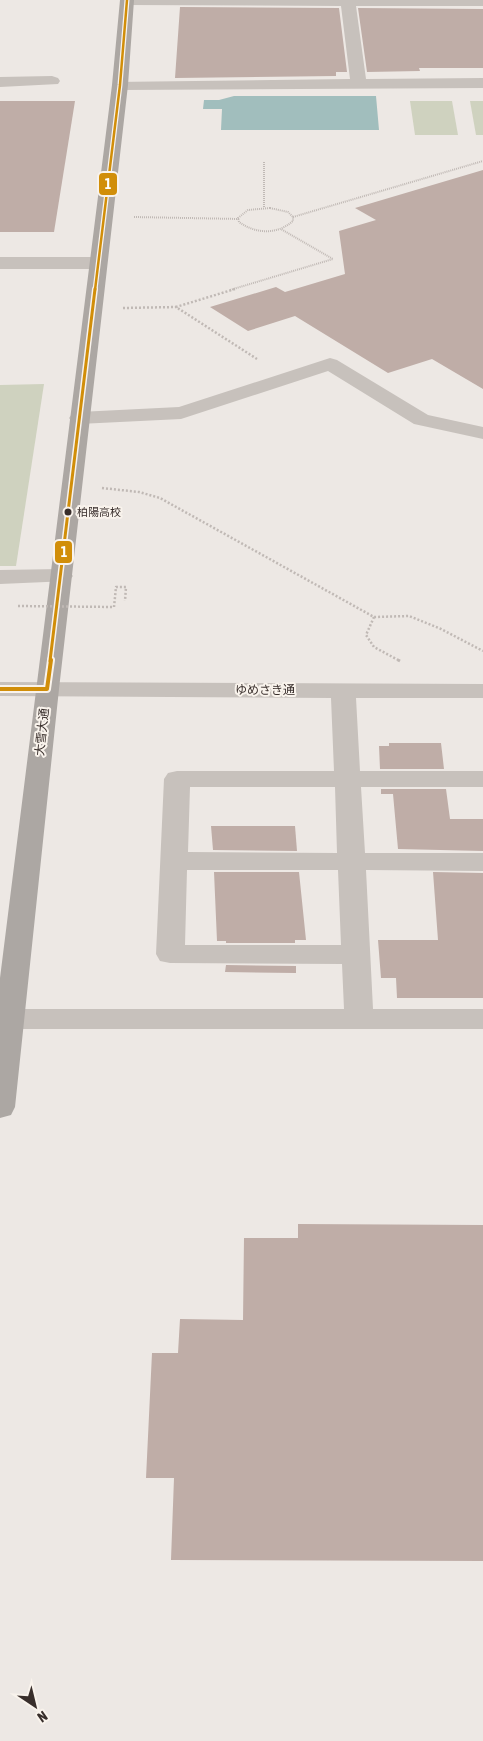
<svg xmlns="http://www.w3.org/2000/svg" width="483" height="1741" font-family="'Asap Condensed','Noto Sans JP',sans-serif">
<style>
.green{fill:#cfd2bf}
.water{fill:#a1bebd}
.building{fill:#bfada7}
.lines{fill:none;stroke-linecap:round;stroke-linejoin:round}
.path-far2{stroke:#c0b9b5;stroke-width:2;stroke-dasharray:1 1;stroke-linecap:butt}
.path-far1{stroke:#c0b9b5;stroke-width:2.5;stroke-dasharray:2 2;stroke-linecap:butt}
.path{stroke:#c0b9b5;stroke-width:3;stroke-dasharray:2.5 2.5;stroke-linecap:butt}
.minor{fill:#c7c1bc;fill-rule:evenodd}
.highway{fill:#aca7a3;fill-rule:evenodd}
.path-bridge{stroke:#c0b9b5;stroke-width:2.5;stroke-dasharray:2 2;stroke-linecap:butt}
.bus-1-far2-casing{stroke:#f9f3ec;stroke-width:5}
.bus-1-far1-casing{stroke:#f9f3ec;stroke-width:6}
.bus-1-casing{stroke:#f9f3ec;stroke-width:8}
.bus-1-far2{stroke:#d18e09;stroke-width:2.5}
.bus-1-far1{stroke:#d18e09;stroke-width:3}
.bus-1{stroke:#d18e09;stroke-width:4}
.bus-dot{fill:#382e2b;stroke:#f9f3ec;stroke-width:2}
.labels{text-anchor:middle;stroke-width:4;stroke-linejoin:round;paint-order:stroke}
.bus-label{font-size:11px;fill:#382e2b;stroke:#f9f3ec;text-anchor:start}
.street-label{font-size:12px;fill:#382e2b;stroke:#f9f3ec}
.line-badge{stroke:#f9f3ec;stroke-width:2}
.badge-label{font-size:14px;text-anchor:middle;font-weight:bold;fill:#fff}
</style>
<rect width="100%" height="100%" fill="#ede8e4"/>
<!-- green -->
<g class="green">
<polygon points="410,101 452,101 458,135 415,135"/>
<polygon points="470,101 483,101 483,135 476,135"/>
<polygon points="44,384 16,566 0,566 0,385"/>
</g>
<!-- water -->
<polygon class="water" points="234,96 376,96 379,130 221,130 222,109 203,109 204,100 219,100"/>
<!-- building -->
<g class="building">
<polygon points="180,7 339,8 347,72 336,72 336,76 175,78"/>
<polygon points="358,8 483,9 483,68 419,68 420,71 367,72"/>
<polygon points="0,101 75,101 54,232 0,232"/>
<polygon points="483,170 483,389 432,359 388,373 295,316 248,331 210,307 276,287 285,292 345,274 339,231 376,220 355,208"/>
<polygon points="389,743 441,743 444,769 380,769 379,746 389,746"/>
<polygon points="381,789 446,789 450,819 483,819 483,851 398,849 393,794 381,794"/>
<polygon points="211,826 295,826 297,851 213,850"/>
<polygon points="214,872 299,872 306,940 295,940 295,943 226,943 226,941 217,941"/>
<polygon points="433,872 483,873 483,998 397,998 396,978 381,978 378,940 438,940"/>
<polygon points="226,965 296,966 296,973 225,972"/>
<polygon points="298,1224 483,1225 483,1561 171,1560 174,1478 146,1478 152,1353 178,1353 180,1319 243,1320 244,1238 298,1238"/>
</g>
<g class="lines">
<!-- path-far2 -->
<g class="path-far2">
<polyline points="264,162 264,208"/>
<path d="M270 208 288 212 293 217V221C277 235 256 234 239 222L238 218 248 210Z"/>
<polyline points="134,217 239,219"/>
<polyline points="293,217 483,161"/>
<polyline points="230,290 333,259 281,229"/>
</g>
<!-- path-far1 -->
<g class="path-far1">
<polyline points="235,289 176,307 257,359"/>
<polyline points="123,308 176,307"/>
<polyline points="102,488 139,492 160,498 374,617 409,616 441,629 483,651"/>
<polyline points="114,607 116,587 126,587 125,601"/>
<polyline points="374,617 366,635 374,647 400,661"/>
</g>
<!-- path -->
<polyline class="path" points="398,660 400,661"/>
<!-- minor -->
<g class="minor">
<polygon points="120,0 483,0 483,6 356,6 366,79 483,78 483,88 120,90 114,88 112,85 114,82 350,79 341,6 127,5 122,4"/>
<polygon points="52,76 58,78 60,81 58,84 0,87 0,77"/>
<polygon points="0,257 98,257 105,259 107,263 105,267 98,269 0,269"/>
<polygon points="330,358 337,360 428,415 483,427 483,439 414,424 328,371 181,419 79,424 72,422 69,418 72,414 79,412 179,407"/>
<polygon points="61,569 69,571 73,576 69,581 0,584 0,570"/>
<path d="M0 682 483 684V698H356L360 771H483V787H361L365 853H483V871L366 870 373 1009H483V1029H10L0 1026V1012L10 1009H344L342 964 170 963 160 961 156 954 164 779 168 773 177 771H334L331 698 0 696ZM190 787H335L337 853 188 852ZM187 870H338L341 945H185Z"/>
</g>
<!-- highway -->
<polygon class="highway" points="120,0 134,0 128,85 59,689 15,1107 11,1115 0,1118 0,978 112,85"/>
<!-- path-bridge -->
<polyline class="path-bridge" points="18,606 114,607"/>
<defs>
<polyline id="bus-1-far2" points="95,290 120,85 127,0"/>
<polyline id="bus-1-far1" points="50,661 95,289"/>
<polyline id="bus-1" points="0,689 47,689 51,660"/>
</defs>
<!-- bus-1-far2 casing -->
<use href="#bus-1-far2" class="bus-1-far2-casing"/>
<!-- bus-1-far1 casing -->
<use href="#bus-1-far1" class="bus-1-far1-casing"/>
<!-- bus-1 casing -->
<use href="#bus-1" class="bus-1-casing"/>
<!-- bus-1-far2 -->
<use href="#bus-1-far2" class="bus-1-far2"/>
<!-- bus-1-far1 -->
<use href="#bus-1-far1" class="bus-1-far1"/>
<!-- bus-1 -->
<use href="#bus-1" class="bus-1"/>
</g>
<!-- markers -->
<circle class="bus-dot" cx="68" cy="512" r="4.5"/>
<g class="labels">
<!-- bus labels -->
<g class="bus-label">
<text x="77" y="516">柏陽高校</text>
</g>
<!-- street labels -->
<g class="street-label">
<text x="265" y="694">ゆめさき通</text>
<text transform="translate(42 732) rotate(-84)" y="4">大雪大通</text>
</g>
</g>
<g class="line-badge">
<rect x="98" y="172" width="20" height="24" rx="5" fill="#d18e09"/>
<rect x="54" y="540" width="19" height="24" rx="5" fill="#d18e09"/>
</g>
<g class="badge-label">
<text x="108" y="189">1</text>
<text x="64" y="557">1</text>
</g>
<!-- north arrow -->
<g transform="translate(35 1706) rotate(145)" stroke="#f9f3ec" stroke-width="4" paint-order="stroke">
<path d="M0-4L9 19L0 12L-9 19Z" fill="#382e2b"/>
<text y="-8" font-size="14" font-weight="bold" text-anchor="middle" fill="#382e2b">N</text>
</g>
</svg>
